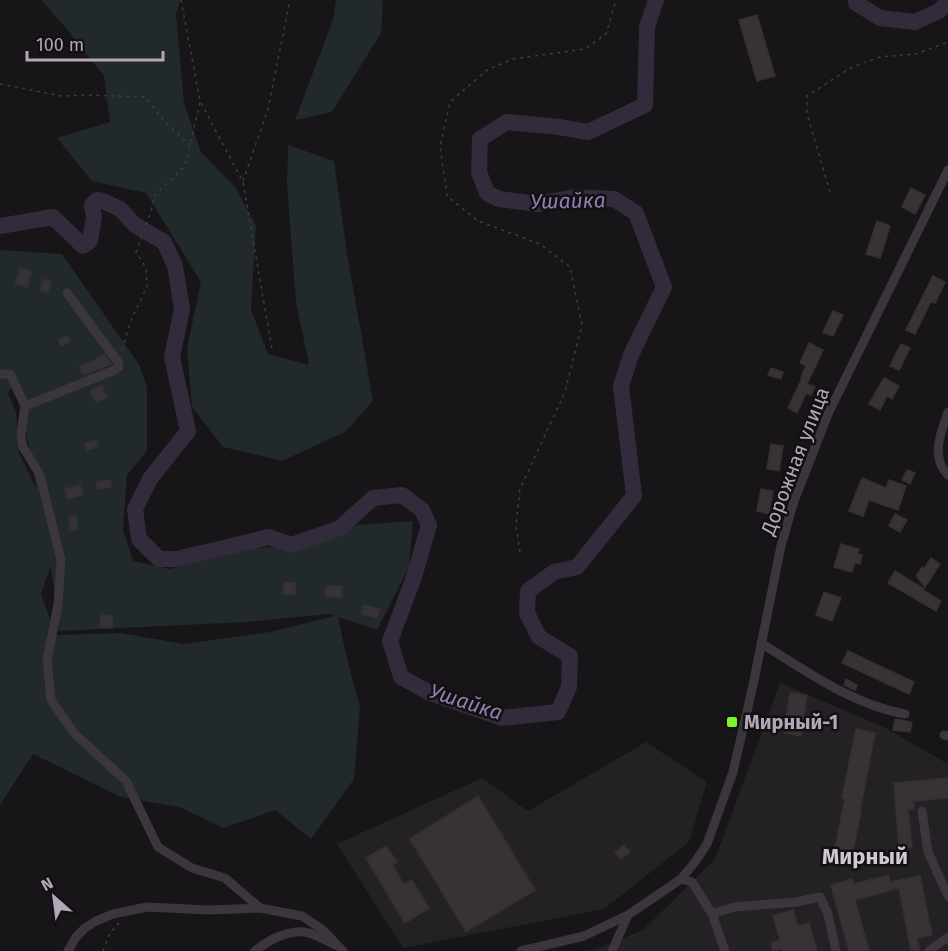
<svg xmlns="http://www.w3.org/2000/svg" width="948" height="951" font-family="'Fira Sans',sans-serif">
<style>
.built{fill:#242124}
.green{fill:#21292a;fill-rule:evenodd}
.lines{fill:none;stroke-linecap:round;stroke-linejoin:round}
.river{stroke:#322b3b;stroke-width:16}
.building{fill:#363236;stroke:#332f33;stroke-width:1.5}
.path{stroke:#413c43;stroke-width:1.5;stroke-dasharray:3 4.5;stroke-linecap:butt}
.minor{stroke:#3b363c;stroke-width:9}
.poi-dot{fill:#7bf430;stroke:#121012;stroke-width:2}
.labels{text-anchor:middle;stroke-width:5;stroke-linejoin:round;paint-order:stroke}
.street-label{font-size:20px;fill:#b2a7b7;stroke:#121012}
.poi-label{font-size:20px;font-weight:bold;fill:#b2a7b7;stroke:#121012;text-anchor:start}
.water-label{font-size:21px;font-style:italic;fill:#947db3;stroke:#121012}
.quarter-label{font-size:22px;font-weight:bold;fill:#d0c8d3;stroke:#121012}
</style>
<rect width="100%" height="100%" fill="#171517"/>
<!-- built -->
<g class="built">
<polygon points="780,683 884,727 948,764 948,951 588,951 597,949 643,930 715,859"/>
<polygon points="646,742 707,782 689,842 604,909 403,948 337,844 482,778 528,811"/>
</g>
<!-- green -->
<g class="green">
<polygon points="41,0 180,0 176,14 184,103 201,152 235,187 256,225 251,310 268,354 309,365 296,302 287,185 288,145 334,161 347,253 373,401 345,432 282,461 223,447 192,407 187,348 201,282 146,193 92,181 57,138 110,122 104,76 65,27"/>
<polygon points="336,0 383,0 381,33 332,112 295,120 333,20"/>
<path d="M0 250 62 254 140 366 147 387V451L127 475 123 530 133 561 170 569 248 549 316 543 357 525 413 521 409 567 377 630 338 617 347 659 360 707 354 779 311 839 275 810 224 828 179 807 121 797 33 754 0 805ZM17 379 36 488 19 453 16 412 8 393ZM51 566 59 631 247 622 328 614 335 616 270 632 184 644 121 633 56 635 41 594Z"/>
</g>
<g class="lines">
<!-- river -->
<g class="river">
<polyline points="856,0 856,3 880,18 915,22 939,11 948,1"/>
<polyline points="0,226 53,217 83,246 90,241 94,217 92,205 97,200 103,201 120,209 135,225 164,242 175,266 182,309 172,357 188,431 150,479 135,509 139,539 159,559 177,559 269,537 291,545 340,528 373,498 402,495 422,510 429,525 414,577 390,641 401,677 430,693 502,718 558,712 569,687 570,656 539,637 527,613 528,591 554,572 577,567 634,496 621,386 631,355 664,287 636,213 614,199 577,197 537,204 499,199 487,193 479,172 480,139 507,122 559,127 588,132 645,105 647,27 656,0"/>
</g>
</g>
<!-- building -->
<g class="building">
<polygon points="757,15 775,76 757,81 739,20"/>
<polygon points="911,188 925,195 915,214 902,207"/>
<polygon points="877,221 890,226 880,258 866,254"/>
<polygon points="20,268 32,272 27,287 15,283"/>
<polygon points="933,276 945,282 935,303 931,301 915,334 906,330"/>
<polygon points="44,279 52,282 47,293 40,291"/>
<polygon points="833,311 843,315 833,336 823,332"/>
<polygon points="67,336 70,342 61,346 58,340"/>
<polygon points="809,343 823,350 807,384 815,387 811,395 806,393 797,413 788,408 802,378 801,377 806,366 800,363"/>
<polygon points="901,344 910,348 899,370 890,366"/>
<polygon points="104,354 111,364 83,375 79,367 97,359 97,358"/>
<polygon points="771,368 783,372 781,379 768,375"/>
<polygon points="884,378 899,386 892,399 887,396 880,410 869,404"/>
<polygon points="102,385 107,397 96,402 90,391"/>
<polygon points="96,440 98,447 87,450 85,443"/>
<polygon points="771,444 783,446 779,471 767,469"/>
<polygon points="907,470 915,473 910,484 902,480"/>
<polygon points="862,478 886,488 889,480 906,486 898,510 869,500 863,516 849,511"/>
<polygon points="110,480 111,487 97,489 96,482"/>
<polygon points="80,485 83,495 68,499 65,489"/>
<polygon points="761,489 773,491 769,514 757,511"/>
<polygon points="895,514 907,520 900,532 889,526"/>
<polygon points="76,516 78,529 70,530 69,517"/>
<polygon points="841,544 859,549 858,554 862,555 860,564 855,562 852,572 834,567"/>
<polygon points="931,558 940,564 925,587 917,577 917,575 922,567 924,569"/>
<polygon points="895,571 924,589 923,590 941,601 936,611 888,583"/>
<polygon points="284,582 296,583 295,595 283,594"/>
<polygon points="326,586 342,586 342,598 326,597"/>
<polygon points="824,592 841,598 832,621 816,615"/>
<polygon points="364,605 380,609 377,618 361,614"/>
<polygon points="101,615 113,616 112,628 100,627"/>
<polygon points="848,651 914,682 909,694 842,663"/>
<polygon points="846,679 857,685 855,690 844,685"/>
<polygon points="790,693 807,695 801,736 784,733"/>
<polygon points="895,719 912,722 910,732 893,730"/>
<polygon points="856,729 875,733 860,811 861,811 851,862 833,858 845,799 842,798"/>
<polygon points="948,778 948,798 913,801 914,809 908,809 912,847 899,848 894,783"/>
<polygon points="478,796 535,890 466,932 410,839"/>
<polygon points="624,845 630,852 621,859 615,852"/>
<polygon points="386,846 397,862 392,865 404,885 412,880 429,908 405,923 366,858"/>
<polygon points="889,875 890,882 920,876 932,935 917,938 920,951 911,951 899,888 855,900 869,951 849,951 831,885 852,879 854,884"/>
<polygon points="793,910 798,926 809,923 817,951 782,951 782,948 773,951 771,943 780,940 773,916"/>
</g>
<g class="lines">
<!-- path -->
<g class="path">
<polyline points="181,0 200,101 243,182 272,349"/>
<polyline points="0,84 62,96 86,95 145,97 164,121 190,145"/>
<polyline points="243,181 268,109 290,0"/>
<polyline points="830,192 807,114 807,96 852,67 880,57 916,54 948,42"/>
<polyline points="122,350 131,320 147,287 146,268 136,252 151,212 154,196 185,166 200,102"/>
<polyline points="520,552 516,526 520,489 565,392 582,325 570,267 540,244 478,221 447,196 440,147 450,102 487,70 513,59 585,49 606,34 616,0"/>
<polyline points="103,951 110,933 119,923"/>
</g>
<!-- minor -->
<g class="minor">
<polyline points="0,374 10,374 25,406 21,434 23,447 40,475 61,560 58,605 47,660 51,700 74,733 126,781 158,847 192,868 225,878 260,908"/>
<polyline points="25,406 115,370 119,367 118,362 67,293"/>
<path d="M948 412C941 432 930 457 948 475"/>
<path d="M761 643C806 671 853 705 905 714"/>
<polyline points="944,735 948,736"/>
<polyline points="922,811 928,852 948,896"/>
<polyline points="681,879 692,882 712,914 725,951"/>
<polyline points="712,914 734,907 796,902 820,897 828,914 836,951"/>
<polyline points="68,951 76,937 85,928 96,921 113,914 147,907 208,910 260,908 302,916 323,930 343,951"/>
<path d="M255 951C268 940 291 928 309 933 318 936 327 941 335 945"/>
<polyline points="521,951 584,936 628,915 681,879 695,862 707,844 733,772 753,685 781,546 794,501 828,414 948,170"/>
<polyline points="612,951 628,915"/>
<polyline points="929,951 948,937"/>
</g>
</g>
<!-- markers -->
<rect class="poi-dot" x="726" y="716" width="12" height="12" rx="3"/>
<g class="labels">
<!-- street labels -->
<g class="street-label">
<text transform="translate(795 461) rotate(-69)" y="7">Дорожная улица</text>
</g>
<!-- poi labels -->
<g class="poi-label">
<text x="744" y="729">Мирный-1</text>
</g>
<!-- water labels -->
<g class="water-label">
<text transform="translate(568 201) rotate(-1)" y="7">Ушайка</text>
<text transform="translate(466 702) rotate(18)" y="7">Ушайка</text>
</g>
<!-- quarter labels -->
<g class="quarter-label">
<text x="865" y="864">Мирный</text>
</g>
</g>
<!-- north arrow -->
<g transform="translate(54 897) rotate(332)" stroke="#121012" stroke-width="4.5" paint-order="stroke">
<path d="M0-4.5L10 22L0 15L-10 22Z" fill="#b2a7b7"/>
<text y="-9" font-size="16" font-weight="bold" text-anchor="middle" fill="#b2a7b7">N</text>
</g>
<!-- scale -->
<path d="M27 51v9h136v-9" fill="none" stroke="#b2a7b7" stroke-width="3"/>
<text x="36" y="51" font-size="18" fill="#b2a7b7" stroke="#121012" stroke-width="4.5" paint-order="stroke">100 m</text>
</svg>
